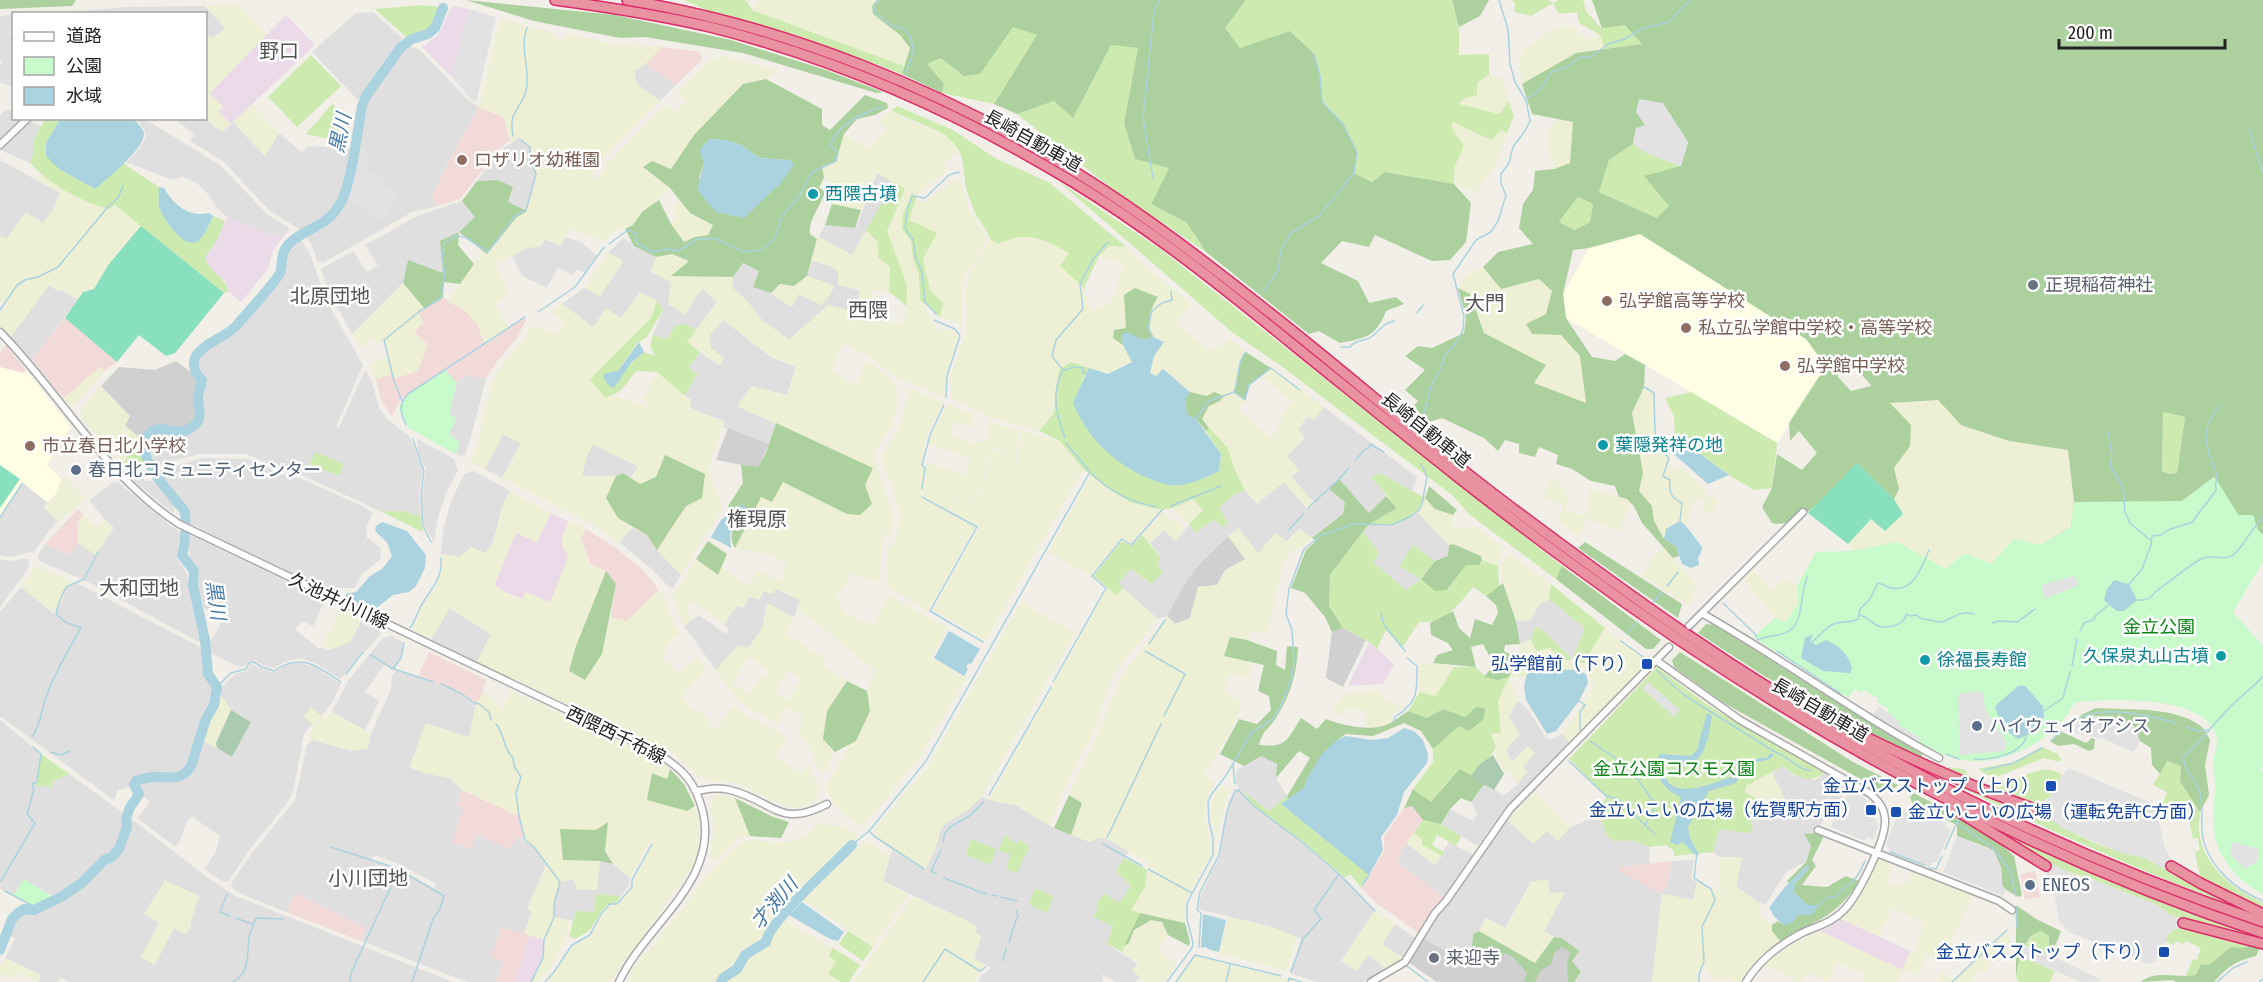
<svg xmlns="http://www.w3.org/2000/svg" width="2263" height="982" font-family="'Fira Sans Condensed','Noto Sans JP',sans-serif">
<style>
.residential{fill:#e0dfdf;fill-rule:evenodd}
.commercial{fill:#f2dad9}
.industrial{fill:#ebdbe8}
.education{fill:#ffffe5}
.religious{fill:#d0d0d0}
.farmland{fill:#eef0d5;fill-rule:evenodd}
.grass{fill:#cdebb0}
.forest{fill:#add19e;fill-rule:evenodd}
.cemetery{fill:#aacbaf}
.park{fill:#c8facc}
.pitch{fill:#88e0be}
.parking{fill:#e2e2e2}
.water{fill:#aad3df}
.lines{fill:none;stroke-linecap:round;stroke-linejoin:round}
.stream{stroke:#aad3df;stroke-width:1.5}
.river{stroke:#aad3df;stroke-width:10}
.minor-casing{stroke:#a9a9a9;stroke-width:9}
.highway-casing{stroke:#dc2a67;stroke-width:12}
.minor{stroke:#fff;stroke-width:6}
.highway{stroke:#e892a2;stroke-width:9}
.education-dot{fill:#8d6e63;stroke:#fff;stroke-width:2}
.culture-dot{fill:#0f9aa8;stroke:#fff;stroke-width:2}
.worship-dot{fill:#6b7280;stroke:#fff;stroke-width:2}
.service-dot{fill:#5c6f8a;stroke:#fff;stroke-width:2}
.transit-dot{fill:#1a4fb4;stroke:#fff;stroke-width:2}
.labels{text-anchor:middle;stroke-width:5;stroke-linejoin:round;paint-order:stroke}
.street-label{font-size:18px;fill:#222;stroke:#fff}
.education-label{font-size:18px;fill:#785e54;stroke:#fff;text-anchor:start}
.culture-label{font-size:18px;fill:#0d838f;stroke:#fff;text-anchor:start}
.worship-label{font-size:18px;fill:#5b616d;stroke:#fff;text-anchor:start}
.service-label{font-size:18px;fill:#4e5e75;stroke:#fff;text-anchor:start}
.park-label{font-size:18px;fill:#0c8416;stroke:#fff}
.transit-label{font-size:18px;fill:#164399;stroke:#fff;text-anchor:end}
.neighbourhood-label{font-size:20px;fill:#555;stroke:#fff}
.water-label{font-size:20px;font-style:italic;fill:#4a7aab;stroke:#fff}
</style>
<rect width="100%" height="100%" fill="#f2efe9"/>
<!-- residential -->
<g class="residential">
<polygon points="205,6 226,29 211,39 206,34 206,14 47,14 127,7"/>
<polygon points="373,12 402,38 358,100 312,52 356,13"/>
<polygon points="13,14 13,28 9,32 13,37 13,87 0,82 0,66 2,62 0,60 0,16"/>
<polygon points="411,46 421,51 469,101 479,107 445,168 432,198 438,206 412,212 323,263 317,260 312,245 305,235 333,219 342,204 348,190 365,102 405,47"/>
<polygon points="645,64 676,85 660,101 637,84 634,70"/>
<polygon points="7,109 13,112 14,118 26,119 41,126 33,141 33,155 30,163 0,150 0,115"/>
<polygon points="136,119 145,119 220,165 267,214 289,228 289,230 283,237 263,232 227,217 216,207 209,195 197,183 182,177 173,180 126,162 139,149 146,136 144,129"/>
<polygon points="175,119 205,119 222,132 233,122 265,156 279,133 302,152 308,146 351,148 343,191 338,203 330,216 302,231 269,210 223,161 190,141 194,134"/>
<polygon points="519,137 532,147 532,159 537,174 527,211 508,202 513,187 498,180 477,181 499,152"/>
<polygon points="0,160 60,193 54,208 43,223 6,240 0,236"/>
<polygon points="877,173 894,182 852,255 819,237 825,225 856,228"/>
<polygon points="462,201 476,217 459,232 440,241 444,274 408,260 403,283 352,334 329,293 321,269 353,251 367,272 378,265 365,245 417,216"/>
<polygon points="565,237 581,242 597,256 584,273 578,269 572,275 558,267 547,288 522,276 512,256 528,248 541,246 545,239 560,246"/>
<polygon points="300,238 310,254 327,302 363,365 336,427 339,428 364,372 366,371 372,382 379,408 387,419 410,437 423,470 419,495 421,516 402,511 380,511 295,472 286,472 246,454 199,454 155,466 147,441 151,434 158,433 176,437 197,428 203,419 200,395 206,377 198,367 201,356 236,331 283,275 284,257 288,247"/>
<polygon points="623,238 656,257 651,272 671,282 685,315 702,288 718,302 696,330 686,324 668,339 653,335 663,310 621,318 593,327 562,304 584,288 600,296 623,262 608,253"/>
<polygon points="812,261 831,266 839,272 838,285 860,290 855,312 828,306 789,340 762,320 747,301 732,288 733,277 743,263 760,270 753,287 771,293 791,307 799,294 834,286 807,276"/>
<polygon points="49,285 58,291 63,290 78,300 32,360 11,337"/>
<polygon points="723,320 771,357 796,367 787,395 738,406 776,423 769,444 723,427 724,421 690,408 691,400 684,395 698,375 689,367 700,352 719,365 724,359 711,348 709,336"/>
<polygon points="467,375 486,379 469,444 465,455 460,456 455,454 460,442 449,434 449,413 457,383"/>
<polygon points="1324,407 1417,477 1412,491 1380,473 1372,477 1386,496 1369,513 1339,480 1345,502 1343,514 1312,538 1299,529 1287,541 1258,554 1238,528 1196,568 1167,616 1158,619 1117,583 1131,569 1150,584 1156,563 1161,558 1150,543 1164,530 1176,541 1189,525 1196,533 1214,519 1223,527 1228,522 1219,508 1232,496 1245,490 1257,503 1284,482 1307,509 1315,504 1291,476 1287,456 1304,439 1298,429 1308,416 1314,420"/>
<polygon points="503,434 521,443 502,478 485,469"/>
<polygon points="417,439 454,459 458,470 447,491 438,517 434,542 424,525 422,496 426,469 418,453"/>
<polygon points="593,444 638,466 631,478 623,473 616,476 582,476 587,456"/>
<polygon points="202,458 248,459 284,475 295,476 362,506 373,513 366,528 367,538 380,547 381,559 361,575 355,588 331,588 328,592 189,523 189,510 156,472"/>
<polygon points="474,471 510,491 502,507 493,543 485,553 460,557 441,554 443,532 450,504 464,474"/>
<polygon points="136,472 146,481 155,481 176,505 173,513 134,481"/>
<polygon points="22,482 47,502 44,508 58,521 49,531 35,551 12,557 0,555 0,516"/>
<polygon points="113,482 119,483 180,533 177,558 186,572 197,613 201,643 84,580 39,561 38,556 45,544 70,555 78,543 96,555 114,528 105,520 89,500"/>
<polygon points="1418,513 1449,545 1448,556 1435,561 1413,545 1421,579 1406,590 1373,562 1363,532 1368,525 1392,526"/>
<polygon points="632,528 647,535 657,550 681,575 673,588 669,587 653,570 620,543"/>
<polygon points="188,534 325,600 313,626 302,621 295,629 319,649 321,647 328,650 350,642 362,619 376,625 381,634 340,679 319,665 300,658 285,662 274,668 264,666 255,660 248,662 245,667 237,666 210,653 210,642 220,625 219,615 204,608 198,588 199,570 190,558"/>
<polygon points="25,558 30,562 27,570 0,607 0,560 14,561"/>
<polygon points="77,583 202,648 205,654 206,673 214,691 211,706 206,712 188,764 181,773 171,777 157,774 134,780 128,788 118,790 114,800 0,716 0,612 21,587 54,614 62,602 66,587"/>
<polygon points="776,589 800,600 794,617 767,604 762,629 748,648 738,645 716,670 684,626 699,615 726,634 729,629 724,624 738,605 743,608 749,597 763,591"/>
<polygon points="1549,599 1585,628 1572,659 1545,632 1535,626 1531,640 1520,644 1516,621 1531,620 1538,606"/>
<polygon points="449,608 491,634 477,662 431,639"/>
<polygon points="392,636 404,643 401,658 393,669 385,664 365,692 379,701 365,730 332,712 348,681 383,638"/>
<polygon points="298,662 317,668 341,684 331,704 321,716 311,707 305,718 312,724 304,734 293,792 285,806 250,849 228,882 222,881 205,869 216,851 220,835 215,833 193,817 189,818 178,845 174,846 137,818 150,802 143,796 140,782 154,779 175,781 187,777 193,770 202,740 232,757 251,722 231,710 220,694 222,687 235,674 247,671 251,664 274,673 285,665"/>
<path d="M396 671 405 672 441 684 462 694 476 704 469 738 424 773 450 778 462 790 457 805 463 807 477 835 517 837 534 847 546 865 527 909 532 912 524 934 501 929 491 957 503 962 496 982H467L361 941 366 928 295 893 286 912 244 895 233 889 231 884 252 853 295 800 307 745 312 740 353 751 368 748 371 734 391 689 392 676ZM374 855 397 863 436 884 435 889 399 869 371 861Z"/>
<polygon points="1518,700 1529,711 1546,738 1553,739 1562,734 1571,743 1502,812 1478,846 1441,824 1450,809 1473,821 1477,814 1471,802 1485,783 1503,796 1517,785 1527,771 1522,767 1534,753 1528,746 1513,761 1509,758 1507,748 1509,717"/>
<polygon points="0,720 41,754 37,782 53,787 52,782 69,774 126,815 124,821 125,827 118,846 100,859 78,883 55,897 24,880 13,896 0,889"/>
<polygon points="1260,756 1278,764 1276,778 1287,796 1270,811 1243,792 1344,877 1375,910 1341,961 1369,955 1388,970 1362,982 1317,982 1292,974 1290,971 1301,939 1272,927 1198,909 1202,892 1220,855 1229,801 1235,789 1239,789 1236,781 1236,770"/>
<polygon points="1783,766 1793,775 1815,780 1825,773 1848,788 1814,833 1804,834 1811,846 1805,862 1786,872 1766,904 1759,903 1736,886 1742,857 1719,857 1713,852 1719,829 1750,815 1755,807 1771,815 1785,801 1772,772"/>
<polygon points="981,797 996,802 1015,805 1054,828 1090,842 1100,837 1109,840 1129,851 1116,872 1131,886 1119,904 1105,893 1114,926 1107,944 1138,964 1132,970 1140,977 1136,982 1115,982 1103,974 1102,982 978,982 982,975 991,968 974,959 981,937 975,932 977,926 883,881 892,850 925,870 936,847 940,832 944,824 969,809"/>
<polygon points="1598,808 1606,834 1613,840 1635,841 1649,847 1650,864 1620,867 1667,885 1672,861 1694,860 1691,878 1697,883 1693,900 1662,894 1652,982 1574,982 1581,972 1572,961 1562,938 1554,937 1544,931 1564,893 1550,893 1531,882 1505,928 1486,918 1479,931 1473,934 1472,946 1476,954 1469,965 1423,938 1438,913 1450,903 1506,819 1547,830 1558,840 1570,827 1588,820"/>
<path d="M129 817 212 881 238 897 453 982H69L61 978 58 982H38L41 976 5 958 15 938 9 936 15 920 20 913 35 911 85 884 106 862 113 860 122 849 129 827ZM159 923H192L186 934 174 928 154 964 141 957Z"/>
<polygon points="1449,842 1473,855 1445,897 1397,863 1406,843 1435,865"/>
<polygon points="600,861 613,864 630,878 629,886 621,896 616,897 609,895 594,912 576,911 573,921 554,917 554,904 560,882 573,879 597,890"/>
<polygon points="1395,924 1415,938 1403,958 1382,944"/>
</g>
<!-- commercial -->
<g class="commercial">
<polygon points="662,47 700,52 702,60 676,85 645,64"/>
<polygon points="479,107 504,117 510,140 497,151 460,199 438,206 432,198 445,169"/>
<polygon points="443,298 464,310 477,323 485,345 525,317 526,321 516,339 496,363 486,379 467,375 457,383 445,370 408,394 402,401 400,400 392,417 381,400 376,379 392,374 393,379 419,313"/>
<polygon points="65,318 117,362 104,371 100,367 64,398 32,360"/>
<polygon points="6,345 26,370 23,373 0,367 0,353"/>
<polygon points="78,509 83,515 78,523 78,543 70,555 45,544"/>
<polygon points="586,529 617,549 643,570 659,590 627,622 611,617 616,584 606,571 590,564 581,537"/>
<polygon points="429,652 486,680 483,688 484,692 476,704 462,694 418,676"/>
<polygon points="462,790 519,816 525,840 517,837 511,849 477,835 472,849 452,842 463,808 457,805"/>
<polygon points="1412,806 1423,820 1406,843 1397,863 1445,897 1433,908 1419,933 1379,905 1361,888 1384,851 1384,837 1404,808"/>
<polygon points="1672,861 1667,885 1662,894 1618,871 1620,867"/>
<polygon points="2035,871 2040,897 2025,900 2020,874"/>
<polygon points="295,893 366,928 361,941 286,912"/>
<polygon points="502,928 530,935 515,982 496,982 503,962 490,957"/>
</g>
<!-- industrial -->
<g class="industrial">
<polygon points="452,6 469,9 452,77 422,47 438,35"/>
<polygon points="286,15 315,45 231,124 218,112 223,107 209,93"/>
<polygon points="227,217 263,232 283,237 273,250 268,269 241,302 229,292 226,282 208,267 205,257 216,242"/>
<polygon points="551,513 568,521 562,538 569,556 550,603 526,593 523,599 504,592 494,585 516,532 536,542"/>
<polygon points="1369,642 1394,664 1383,684 1348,686"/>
<polygon points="1841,919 1910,951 1902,970 1820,931"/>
<polygon points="530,935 544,940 543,958 531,982 515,982"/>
</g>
<!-- education -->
<g class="education">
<polygon points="1640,234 1806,339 1826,366 1777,443 1566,318 1563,294 1589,248"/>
<polygon points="0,367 23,373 26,370 71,427 47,465 61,479 56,494 47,502 22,482 0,516"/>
</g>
<!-- religious -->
<g class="religious">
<polygon points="176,361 196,376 199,382 195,393 197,418 193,423 177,431 155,427 147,432 144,438 139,437 125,426 101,386 119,367 155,370"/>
<polygon points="728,428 769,444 758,468 716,460"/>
<polygon points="1228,536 1246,559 1226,570 1217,585 1198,587 1190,618 1175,624 1167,616 1188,579 1196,568"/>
<polygon points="1343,628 1366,640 1343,687 1326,678 1332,632"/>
<polygon points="1423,938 1469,965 1487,939 1559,940 1574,950 1568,964 1572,982 1437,982 1408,962"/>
</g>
<!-- farmland -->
<g class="farmland">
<polygon points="760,0 877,0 872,6 874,14 900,35 910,48 904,66 752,10"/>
<polygon points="238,4 267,34 210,93 223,107 218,112 231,124 222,132 205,119 206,34 211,38 226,29 205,6"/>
<polygon points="501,18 531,28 549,31 560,42 569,34 614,44 662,47 645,64 634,71 637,84 660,101 599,162 592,176 597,179 608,163 666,104 676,112 686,101 677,93 710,60 721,56 779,70 766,79 743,84 694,135 671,169 652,161 643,167 670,188 659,200 642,212 633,225 618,229 604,241 569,229 560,246 545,239 541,246 528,248 496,264 509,292 495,305 510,328 485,345 477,323 464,310 447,301 483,252 488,253 516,218 527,211 537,174 532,159 531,147 519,137 511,143 504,117 479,107"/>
<polygon points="1557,26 1572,26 1588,40 1600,35 1605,49 1576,53 1522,84 1519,60 1524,49"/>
<polygon points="1489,75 1502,78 1509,101 1499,114 1459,104 1465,98 1476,95 1477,83"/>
<polygon points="252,104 279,133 265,156 233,122"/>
<polygon points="892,110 903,118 947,136 958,152 944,163 948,169 917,196 912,193 903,214 911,241 913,259 919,275 920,300 932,320 935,329 954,331 958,336 946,376 944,397 895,377 869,357 844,343 831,371 856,384 867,360 893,380 898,399 893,423 874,455 894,518 891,535 883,534 879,583 853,573 837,596 844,613 875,626 887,594 948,628 931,658 966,678 919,759 863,826 845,815 833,803 825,788 848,747 856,741 870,711 867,691 876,670 863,662 822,627 798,610 800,600 776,589 772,594 763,591 760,600 749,597 744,608 738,605 724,624 691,601 686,606 692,620 684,626 672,597 696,559 717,575 721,567 750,586 757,570 780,581 786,563 766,554 735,548 761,496 783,482 847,514 865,485 872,468 737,406 751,386 787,395 796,367 771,357 724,320 709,336 711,348 724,358 719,365 687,342 717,302 702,288 685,315 668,304 671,282 651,272 656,257 672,254 689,262 673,276 733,277 733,288 747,301 762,320 789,340 828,305 855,312 860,290 838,285 838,272 831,266 812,261 817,239 819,237 852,255 866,230 878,242 878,257 890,267 889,292 870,290 879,318 903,324 907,306 907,285 887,231 905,189 877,173 861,210 822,202 825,192 833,192 836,187 824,178 822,166 836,161 844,134 871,148 886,129 878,122"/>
<polygon points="1557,119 1574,122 1570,163 1554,169 1549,152 1548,131"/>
<polygon points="1454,122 1491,140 1501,130 1507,133 1503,148 1491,173 1475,193 1456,185 1455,166 1464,146 1451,126"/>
<polygon points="40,174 82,202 115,205 141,226 109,264 94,289 83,292 78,300 63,290 58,291 49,285 11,337 0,326 0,314 7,306 0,300 0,236 6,239 26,212 43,223 54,208 60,193 36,179"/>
<polygon points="959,177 970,212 984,231 986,240 964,279 962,293 963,313 961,325 940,317 943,303 930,290 923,259 908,220 915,201 925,202"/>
<polygon points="680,201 690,213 713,225 708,235 695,237 684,242 671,224 676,218 673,208"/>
<polygon points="1040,237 1069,253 1061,266 1084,288 1091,311 1112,301 1124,264 1099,256 1109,246 1126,247 1152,272 1191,304 1176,324 1209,349 1221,346 1229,337 1246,352 1242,356 1239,381 1234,392 1245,400 1238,410 1271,438 1282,421 1280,415 1292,402 1262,376 1271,368 1324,407 1314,420 1307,416 1298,429 1305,438 1287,456 1299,470 1291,477 1315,504 1308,509 1284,482 1257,504 1245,490 1235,470 1226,447 1201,419 1209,406 1220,401 1224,396 1208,396 1190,392 1164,369 1156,376 1150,373 1154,356 1164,342 1153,337 1148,328 1152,306 1125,295 1126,329 1113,338 1123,345 1132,361 1108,374 1055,396 1054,413 1039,431 992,418 952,399 950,378 965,335 967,315 965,293 968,279 976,261 990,239 999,244 1010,238"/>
<polygon points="608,253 623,261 600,296 584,288"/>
<polygon points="1483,267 1501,289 1539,278 1552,291 1546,314 1527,324 1533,334 1561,334 1581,356 1586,404 1534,383 1545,366 1484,333 1470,294 1458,288 1464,277"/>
<polygon points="807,276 835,286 826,301 820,305 799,294 792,307 771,293 780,284 794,286"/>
<polygon points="403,283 425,309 419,314 424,323 414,331 428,345 418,371 393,379 392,374 376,379 369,364 388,356 384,339 377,343 371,339 360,348 352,334"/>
<polygon points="640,292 657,301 652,318 591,379 604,397 614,396 649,407 643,400 657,372 691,400 690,408 724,422 711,460 710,476 722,504 721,511 681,575 657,550 686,506 702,498 656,477 640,484 631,478 638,466 593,445 587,456 582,476 616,476 606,498 618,518 632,528 619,543 595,526 502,478 521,443 503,435 485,469 470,461 477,445 492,382 499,369 521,343 532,326 556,333 565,323 550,312 562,304 593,327 606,308 621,318"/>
<polygon points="100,367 104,371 74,406 69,404 64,398"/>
<polygon points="101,386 130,416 125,426 139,437 124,463 81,419 80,411"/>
<polygon points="1644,387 1654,393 1655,431 1658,447 1669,458 1667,465 1686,471 1702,486 1709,499 1713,496 1718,501 1713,514 1702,510 1705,503 1699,498 1694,501 1686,526 1680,521 1666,529 1664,539 1654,521 1652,506 1639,491 1643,473 1632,412"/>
<polygon points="909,388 943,402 939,413 927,434 921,466 924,468 921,497 975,527 928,611 889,588 886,575 888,548 896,540 900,515 892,487 881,457 900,426"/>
<polygon points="1939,400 1961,425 2009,441 2068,450 2074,502 2071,527 2041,545 2014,540 1992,564 1946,569 1897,542 1852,551 1848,544 1871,518 1903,514 1894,499 1899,489 1894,468 1910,446 1889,403"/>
<polygon points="948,404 974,415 971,427 954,422 950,435 972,443 989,440 987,421 1018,430 1016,461 992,447 983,482 972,505 955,499 948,510 923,496 927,463 965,475 970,458 929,444 930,438"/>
<polygon points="1020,430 1060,441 1083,469 986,641 933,610 979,527 950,511 956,500 973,506 984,483 993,449 1017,462"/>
<polygon points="1091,475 1107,488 1130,502 1161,510 1130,543 1121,538 1090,576 1048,552"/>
<polygon points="1551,475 1568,493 1566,511 1586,515 1590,488 1627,499 1631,503 1620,531 1586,519 1580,536 1556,520 1562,512 1562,505 1543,499"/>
<polygon points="61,479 67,479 85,498 58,521 44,508 56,494"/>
<polygon points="510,491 551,513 537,542 516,533 494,585 504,592 523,599 525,592 550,602 569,556 563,549 562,538 568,521 586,528 581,538 589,564 606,571 576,646 569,671 602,654 611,617 627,621 659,590 665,598 671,617 680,633 671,641 662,659 680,673 697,657 706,670 688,689 683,697 691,708 703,713 715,731 733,706 744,714 787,737 776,757 801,773 809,763 819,792 815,801 798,808 788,807 736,783 711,781 698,776 694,770 674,754 477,662 491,634 450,608 431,639 412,630 417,622 421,607 436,587 443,565 441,554 459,557 471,547 485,553 493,543 502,507"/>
<polygon points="1425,498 1435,509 1453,515 1454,528 1470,529 1473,525 1504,548 1498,566 1482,560 1481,556 1454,544 1449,545 1418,513"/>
<polygon points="1193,499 1203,510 1189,525 1173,508"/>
<polygon points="1163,512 1172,522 1176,519 1186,529 1176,541 1164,530 1150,543 1142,535"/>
<polygon points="83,515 97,527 105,520 114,527 96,555 78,543 78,523"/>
<polygon points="1239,528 1258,554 1275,533 1287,541 1299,529 1312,538 1302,547 1291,551 1284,563 1267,634 1252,630 1247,640 1230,637 1224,656 1253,663 1250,678 1229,675 1224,692 1242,701 1232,728 1204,775 1215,783 1208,793 1205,807 1206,823 1210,837 1210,856 1185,902 1185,923 1131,911 1145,887 1149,863 1109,840 1100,837 1090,842 1071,835 1082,803 1069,795 1096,738 1122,675 1167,616 1175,624 1190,618 1198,587 1217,585 1225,570 1245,559 1228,536"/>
<polygon points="1664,548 1696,584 1690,606 1643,576 1652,558"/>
<polygon points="1508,553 1551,584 1549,599 1538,606 1531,620 1516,621 1503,583 1501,566"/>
<polygon points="36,566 77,583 66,587 62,602 57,608 56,614 21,587"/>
<polygon points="1753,570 1773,590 1784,578 1797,586 1798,604 1786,622 1775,618 1744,580"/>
<polygon points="1107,588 1116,595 1123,588 1158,619 1114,674 1092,736 1072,772 1049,825 1015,805 989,800"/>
<polygon points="1021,602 1075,633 981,797 969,809 944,824 940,832 936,847 925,870 892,850 872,832 929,765"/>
<path d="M767 603 794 617 786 634 824 658 823 665 847 681 827 711 823 739 835 752 831 757 828 770 820 772 807 742 799 734 802 715 786 708 778 724 745 706 731 692 716 670 738 645 749 648 762 629ZM752 658 770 673 766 679 760 676 749 694 733 684 745 662ZM788 670 801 678 789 700 775 693Z"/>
<polygon points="341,608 362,619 350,642 327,650 321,647"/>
<polygon points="1605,628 1648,661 1571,743 1562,734 1594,688 1592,679 1582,667 1578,670 1558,669 1527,674 1526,677 1509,677 1518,700 1509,717 1520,734 1507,748 1509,758 1514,761 1528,746 1535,753 1523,767 1527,771 1517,785 1511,772 1506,773 1496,757 1496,747 1491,734 1501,733 1498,701 1517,658 1520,644 1531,640 1536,651 1550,648 1563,661 1572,659 1581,666"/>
<polygon points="1433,663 1454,667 1436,696 1420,692 1419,665"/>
<polygon points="1380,690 1384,698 1402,706 1392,715 1391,723 1366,728 1366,711 1348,709 1342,714 1331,714 1344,694"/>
<polygon points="511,691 654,758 670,769 668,779 652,773 672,806 687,811 695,806 698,815 699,841 697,858 692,867 610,982 547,982 572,947 591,936 602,915 610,906 618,905 633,888 635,878 653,843 648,844 630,878 613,864 596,830 561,829 563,860 600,861 597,890 577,890 573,879 560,882 554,904 554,917 569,921 566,937 561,949 547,972 538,982 531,982 543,958 544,940 524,934 532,912 527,909 546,865 534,847 525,840 519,816 462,790 450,778 424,773 409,767 426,723 469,737 476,704 484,692 498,703 499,708 501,710"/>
<polygon points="220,694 231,710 216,742 217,748 202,740 208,721"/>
<polygon points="311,707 325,719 332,712 371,734 368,748 353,751 312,740 309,737 315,727 304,717"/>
<polygon points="1772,772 1786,801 1771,815 1755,807 1758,801 1745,792 1745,786"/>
<polygon points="1221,786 1231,789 1226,800 1216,838 1211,821 1213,797"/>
<polygon points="1535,793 1570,827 1558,841 1547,831 1533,844 1506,819"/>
<polygon points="722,795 735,798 750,836 738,839 717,859 710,858 714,829 711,807 714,796"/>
<polygon points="816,824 844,826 858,837 782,913 764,940 743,954 735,968 721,977 720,982 627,982 642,954 647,953 694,894 706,876 740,843 751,840 781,843 807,837"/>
<polygon points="1414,833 1422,839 1422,845 1442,856 1435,865 1406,843"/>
<polygon points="865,841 890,855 883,881 908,895 873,947 803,899"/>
<polygon points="1719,857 1742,857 1736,886 1759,903 1761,917 1772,925 1772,931 1780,941 1757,960 1740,982 1733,982 1730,979 1716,980 1702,965 1697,975 1697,982 1652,982 1662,894 1693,900 1697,883 1721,893"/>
<polygon points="1882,859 1894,864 1886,882 1892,885 1907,882 1913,870 1973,895 1942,961 1926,955 1917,976 1902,970 1897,982 1862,982 1865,975 1837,963 1828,982 1808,973 1801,982 1795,982 1781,971 1763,966 1787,947 1820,931 1902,970 1910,951 1914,952 1924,923 1893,908 1879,936 1841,919 1856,903 1867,885 1876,862"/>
<polygon points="1548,879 1550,893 1565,892 1544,931 1554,937 1535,964 1479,931 1486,918 1506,928 1531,882"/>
<polygon points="165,880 199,896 187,934 174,928 155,965 141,957 159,923 144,914"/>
<polygon points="912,897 960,917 977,927 975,932 981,937 974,958 987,966 979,973 974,982 854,982"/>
<polygon points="1375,910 1395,924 1382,944 1403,958 1399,963 1388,970 1369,955 1356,971 1341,961"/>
<polygon points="1228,917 1272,927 1297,937 1287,971 1219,953"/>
<polygon points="1151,919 1162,922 1168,935 1159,950 1177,965 1168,978 1162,982 1146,982 1132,970 1138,964 1122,952 1124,946 1129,943 1134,930"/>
<polygon points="783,920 833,948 829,956 837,961 828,974 841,982 725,982 738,972 747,958 769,944 770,938"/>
<polygon points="2008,931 2010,945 1998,944 1986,973 1978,971 1973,982 1937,982 1940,972 1955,980"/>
<polygon points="1195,956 1291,980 1297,982 1176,982"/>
<polygon points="5,958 41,975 38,982 15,972 10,979 0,973 0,966"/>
</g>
<!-- grass -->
<g class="grass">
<polygon points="684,0 746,0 752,10 904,66 902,74 799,36 711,12"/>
<polygon points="1246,0 1452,0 1459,27 1459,55 1489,54 1489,75 1477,83 1477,95 1465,98 1459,104 1499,114 1509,101 1514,117 1507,133 1501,130 1491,140 1453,122 1451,126 1464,146 1455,166 1454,184 1385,172 1372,182 1354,173 1343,124 1322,102 1320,76 1314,54 1290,31 1240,49 1225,28"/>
<polygon points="1512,0 1548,0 1554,3 1558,0 1583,0 1586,11 1601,28 1625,24 1643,44 1605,49 1600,35 1579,23 1577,12 1559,14 1553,3 1531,16 1514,12 1515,4"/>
<polygon points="422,5 441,7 430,29 406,37 375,9"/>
<polygon points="1013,27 1037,35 994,104 942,93 944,84 926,64 941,58 962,76"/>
<polygon points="1111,44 1138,48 1124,123 1135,159 1169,168 1151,204 1187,223 1206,252 1118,193 1017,114 1054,101 1073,117"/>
<polygon points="311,55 341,86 297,127 268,97"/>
<polygon points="332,104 347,117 339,141 306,134"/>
<path d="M897 106 953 130 995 158 1050 183 1126 247 1109 246 1099 256 1084 288 1060 266 1069 253C1043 239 1027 230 999 244L990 239C986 227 978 221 974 210 971 203 968 195 966 188 962 167 967 154 947 137 937 128 907 120 892 110Z"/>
<path d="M45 119H60L46 143 59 169 95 189 123 163 159 187V205L203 236 213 216 225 221 216 242 205 257C211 276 223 273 229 292L224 293 115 205 109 209C79 201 52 186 30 163L33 155V141Z"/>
<polygon points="1633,144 1647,153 1681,166 1669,207 1657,218 1599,192 1609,160"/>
<polygon points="1058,181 1163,251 1562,566 1556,579 1470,515 1452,495 1281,366 1233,333"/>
<polygon points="894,182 905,189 887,231 907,285 907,306 889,292 890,267 878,257 878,242 866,230"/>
<polygon points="912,193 917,196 909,220 937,233 923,259 930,290 943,303 940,317 920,300 919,275 913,259 911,241 902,229 903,214"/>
<polygon points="1578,197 1593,204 1590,222 1574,230 1559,222"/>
<path d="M657 301 663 310 646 338 637 343 618 371 607 373 608 385 644 352 655 356 650 346 653 335 667 339 675 326 686 324 696 330 687 342 700 352 689 367 698 375 684 395 657 372 636 371C626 383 621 396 604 397L590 379 651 318Z"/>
<polygon points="1071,362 1089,368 1082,380 1203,479 1219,471 1221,454 1206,431 1209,428 1227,447 1235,470 1245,490 1232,496 1219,508 1228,522 1223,528 1214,519 1196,533 1189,525 1203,510 1193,499 1173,508 1161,510 1130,502 1107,488 1083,469 1060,441 1039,431 1054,413 1059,370"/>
<polygon points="1691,392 1777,443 1772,488 1754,490 1729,475 1675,436 1674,417 1665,398"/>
<polygon points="2163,412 2185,417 2177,473 2168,474 2162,471"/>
<polygon points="139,437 144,438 140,449 148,467 131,467 124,463"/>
<polygon points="315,452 344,464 339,476 310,464"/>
<path d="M1380 473 1425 498C1412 525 1395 526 1368 525L1397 508 1371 477Z"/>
<polygon points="380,511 402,511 421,516 423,532"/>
<path d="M1363 532 1379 552 1373 562 1406 590 1421 579 1399 566 1413 545 1435 561 1421 578 1448 590 1466 564 1479 565 1482 560 1498 566 1499 586 1486 596 1473 587C1459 604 1444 625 1419 622L1402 648 1386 630 1377 649 1369 642 1343 628 1329 606 1330 575Z"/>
<polygon points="1142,535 1161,558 1157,563 1163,572 1151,584 1131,569 1118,583 1123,588 1116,595 1094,576 1122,541 1131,546"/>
<polygon points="1551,584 1605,628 1583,664 1573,657 1585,628 1549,599"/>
<polygon points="1535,626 1545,632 1572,659 1563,661 1550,648 1536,651 1531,640"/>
<path d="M1454 667H1476C1486 679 1494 681 1509 677L1498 701 1501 733 1491 734 1496 747C1491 759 1479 766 1470 777L1458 769 1431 802 1413 789 1433 762V749L1459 725 1469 731 1484 719 1465 717 1443 709 1427 718 1408 711 1420 692 1436 696Z"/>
<path d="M1657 667 1706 704 1825 773C1808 784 1797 778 1783 766L1746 786 1745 792 1759 801 1750 815 1753 829 1747 833 1719 829 1713 852 1674 856V851L1666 845 1649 847 1635 841H1613L1606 834 1598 808 1607 797 1569 759Z"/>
<polygon points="2042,747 2058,754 2061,759 2060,762 2044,758 1999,776 1987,775 1978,769 2013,762"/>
<polygon points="41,754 69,774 52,782 53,788 32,784 37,782"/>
<path d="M2167 761 2181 766C2179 794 2193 790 2199 811 2201 817 2198 824 2199 830 2202 866 2233 889 2263 903V909L2201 880 2195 852 2200 850 2198 838 2193 839C2189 812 2185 816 2162 805L2167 792 2153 785Z"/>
<path d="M1948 767 1964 769C1991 813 2037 751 2062 776 2055 789 2051 800 2036 804L1946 771Z"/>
<path d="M1948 781 2049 817C2073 836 2113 852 2143 857L2244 909C2142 873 2045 828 1948 781Z"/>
<polygon points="1240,789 1269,811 1287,796 1289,799 1281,804 1370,875 1361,888 1351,875 1344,877 1301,840 1255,807"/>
<polygon points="1423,820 1441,824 1461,836 1456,846 1437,835 1432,845 1444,852 1442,856 1422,845 1422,839 1414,833"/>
<path d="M1995 830 2069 864 2260 939 2170 915 2157 905 2089 878C2055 871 2025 848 1995 830Z"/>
<polygon points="1004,835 1017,844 1020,840 1029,847 1017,873 1007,869 1010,854 999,851"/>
<polygon points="971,839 996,849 991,865 966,855"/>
<polygon points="1124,858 1147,870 1145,887 1131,910 1140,913 1122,952 1107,944 1113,926 1093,917 1098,909 1096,904 1104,893 1119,903 1131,886 1116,872"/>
<polygon points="1035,888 1053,896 1047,913 1029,904"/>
<path d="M596 894 621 896 617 902C599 905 600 920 589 930 585 934 579 936 575 939L569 936 576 911 594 912Z"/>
<polygon points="2182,926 2253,945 2241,948 2231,947 2197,975 2185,977 2193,959 2197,960 2201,948 2186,941 2183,944 2177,941 2174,945 2164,941 2170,932"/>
<polygon points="848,931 873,947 863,961 839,944"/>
<polygon points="2041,931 2049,936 2052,947 2056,944 2058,948 2054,957 2024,945 2036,932"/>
<polygon points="833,948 860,965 849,982 841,982 828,974 836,961 829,956"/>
<polygon points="2020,956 2055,971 2050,982 2019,982 2016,977"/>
</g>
<!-- forest -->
<g class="forest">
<polygon points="0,0 76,0 72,6 0,9"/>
<polygon points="466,0 615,15 731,40 826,70 883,92 876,93 743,53 645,37 620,38 534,21"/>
<path d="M877 0H1246L1225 28 1240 48 1290 31 1314 54 1320 76 1322 102 1343 124 1357 152 1354 173 1372 182 1385 172 1454 184 1471 203 1466 242 1450 260 1432 261 1375 235 1369 247 1342 241 1321 263 1358 281 1369 303 1396 297 1404 304 1386 311C1376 337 1365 338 1340 343L1319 331 1309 334 1206 252 1187 223 1151 204 1169 168 1135 159 1124 123 1138 48 1111 45 1073 118 1054 101 1017 114 994 104 1037 35 1013 27 980 74 963 76 941 58 927 64 944 84 942 93 902 74 910 48 900 35 873 14 872 6Z"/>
<polygon points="1452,0 1489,0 1480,16 1459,27"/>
<path d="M1592 0H2263V535L2239 516 2214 477 2182 501 2139 503 2041 545 2071 527 2074 502 2068 450 2009 441 1961 425 1938 400 1890 403 1911 425 1910 446 1894 468 1899 489 1894 499 1857 463C1838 482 1802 531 1772 523L1762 507 1772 488 1777 454 1802 470 1817 453 1799 431 1790 441 1789 423 1826 366 1806 339 1640 234 1589 248 1573 250 1563 294 1566 318 1592 357 1615 361 1625 354 1645 365 1644 387 1632 413 1643 473 1639 491 1652 506 1654 521 1664 539 1676 546 1679 556 1673 558 1642 523 1634 506 1627 499 1619 497 1615 486 1591 481 1572 469 1556 464 1558 455 1539 447 1535 457 1519 453V444L1505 440 1498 451 1484 438 1442 418 1419 425 1406 415 1418 401 1405 390 1425 370 1405 356 1418 346 1432 348 1464 333 1466 317 1458 288 1470 294 1484 333 1546 365 1534 383 1586 403 1580 356 1561 335 1532 334 1526 324 1546 314 1552 291 1539 279 1501 289 1483 267 1498 252 1533 244 1519 228 1523 204 1533 190 1535 171 1554 169 1570 163 1573 122 1532 114 1522 84 1576 53 1642 44 1625 25 1602 28ZM1646 125 1688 142 1681 166 1644 176 1669 206 1657 218 1599 192 1609 160 1633 144 1636 129ZM1578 197 1593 204 1590 222 1575 230 1559 222ZM1851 363 1871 385V386L1851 391 1837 376ZM2163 412 2185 417 2177 473 2168 474 2162 471Z"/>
<path d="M766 79 822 109V125L830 130 865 95 887 103 888 108 875 115 857 119 844 134 836 161 822 166 824 178 819 187 825 192C821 206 808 219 810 234L817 239 807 276 794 286 780 284 771 293 753 287 759 271 743 263 733 277 671 276 689 261 672 254 656 257 634 246 625 229 633 225 642 212 659 200 671 224 684 242 695 237 708 235 713 225 690 213 670 188 643 167 652 161 671 169 694 135 743 84ZM710 139 725 140 739 144 760 158 790 160 744 218 699 178 704 163 703 146Z"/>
<polygon points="498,180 513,187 508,202 527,211 516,218 487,254 459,232 458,245 474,264 460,284 444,282 443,298 425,309 403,283 408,260 443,273 440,241 459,232 475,217 462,201 477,181"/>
<polygon points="832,204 861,210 855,228 825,225"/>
<path d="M1135 288 1158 297C1150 308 1146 325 1153 337L1144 340 1122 334 1123 345 1113 338 1114 330 1126 328 1124 295Z"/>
<path d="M1246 352 1271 368 1249 385 1245 400 1234 392C1239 380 1237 361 1246 352Z"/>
<polygon points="1190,392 1207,396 1214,392 1224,396 1220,401 1209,406 1202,419 1209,428 1206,431 1196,419 1187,415 1185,400"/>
<path d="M776 423 873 468 865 485 872 504 860 515 847 514 783 482 772 502 761 497 735 548C727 536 735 529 738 516L744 513 736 506 732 513 728 506 743 483 741 465 758 467 766 453Z"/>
<polygon points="665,455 705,474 702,498 686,506 657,550 647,535 618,518 606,498 616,476 623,473 640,484 656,477"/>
<polygon points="1339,479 1369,513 1386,496 1397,508 1368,525 1330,575 1329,606 1343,628 1332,632 1325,617 1305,593 1291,588 1306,550 1316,541 1312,538 1343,514 1345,502 1329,489"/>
<polygon points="1429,486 1457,510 1453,515 1435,509 1425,498"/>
<polygon points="708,541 727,554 718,575 696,559"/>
<polygon points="1585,542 1682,604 1678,618 1578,548"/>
<polygon points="1453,544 1481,556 1482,560 1479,565 1466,565 1447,590 1435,591 1421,579 1435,561 1448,556 1449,545"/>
<polygon points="1562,566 1661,640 1653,649 1646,649 1556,579"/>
<polygon points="606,571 616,584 602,654 585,680 569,671 576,646"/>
<polygon points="1503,583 1516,621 1520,644 1505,645 1504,651 1517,658 1509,677 1498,680 1484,677 1494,665 1483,644 1471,647 1476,667 1433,663 1437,655 1453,650 1448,643 1431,635 1430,623 1453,611 1459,628 1470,638 1475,619 1492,625 1498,613 1496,605 1486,596"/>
<polygon points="1706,624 1714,625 1922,754 1922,758 1827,712 1766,677 1698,633"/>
<path d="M1230 637 1247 640 1277 651 1276 665 1285 670 1287 646 1298 647C1297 674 1290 696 1276 718 1269 729 1263 729 1259 745 1287 748 1287 740 1301 718L1317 729 1326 719C1345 726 1373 733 1392 722 1397 719 1402 715 1408 711L1427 718 1443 709 1465 717 1476 707 1485 708 1484 719 1469 731 1459 726 1433 749 1421 731 1404 723 1373 736 1346 734 1337 740 1307 779 1305 787 1289 799 1287 796 1310 758 1299 751 1276 778 1277 764 1261 756 1244 766 1220 754 1239 719 1257 724 1271 710 1269 696 1258 691 1264 665 1224 656Z"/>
<polygon points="1680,652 1853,762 1898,785 1892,790 1882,791 1724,703 1674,667 1672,660"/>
<polygon points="847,681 867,691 870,711 856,741 835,752 823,739 827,711"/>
<path d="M2096 708C2126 710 2180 706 2203 728 2206 731 2208 737 2210 740L2205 765 2209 795 2200 812 2180 781 2181 766 2167 761 2160 774 2152 765 2151 748 2140 741 2134 726 2077 722 2081 715Z"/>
<polygon points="2060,731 2086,743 2092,738 2095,739 2094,749 2089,751 2074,744 2058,746 2050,741"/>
<polygon points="670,769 684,784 695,806 687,811 647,800 652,773 667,779"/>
<polygon points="1459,769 1485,783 1471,802 1461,798 1450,809 1441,824 1423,820 1412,806 1404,808 1413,789 1431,802"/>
<polygon points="1914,793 1990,834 2014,856 2022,895 2019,897 2006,890 2002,885 2001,867 1989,848 1957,836 1957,825 1913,805 1910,797"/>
<polygon points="1069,795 1082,803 1071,835 1054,828"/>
<polygon points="735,798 773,817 789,822 781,838 750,836"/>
<polygon points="608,822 605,851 613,864 600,861 563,860 560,829 596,830"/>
<path d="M1814 833 1824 836 1812 860 1816 866 1802 885 1827 887 1846 876 1859 881C1836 919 1814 920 1780 941L1772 931V925L1778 921 1783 925 1798 915 1818 905H1807L1794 892 1795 884 1809 868 1789 884 1787 881 1806 862 1811 846 1804 834Z"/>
<path d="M2016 905 2036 919 2061 931 2056 944 2052 947 2049 945V936L2041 931C2022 936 2019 961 2016 977Z"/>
<polygon points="1140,913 1185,923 1190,942 1189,946 1168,935 1162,922 1151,920 1134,930 1129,943 1124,946"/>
<polygon points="1479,931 1535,963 1554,937 1562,938 1579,951 1572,961 1581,972 1574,982 1568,982 1567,964 1570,952 1562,947 1554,953 1551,964 1540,971 1535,982 1524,982 1527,973 1513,957 1505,953 1498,960 1476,954 1472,946 1473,934"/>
<path d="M2253 945 2260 947 2256 956C2236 961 2228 966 2214 982H2176L2173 980 2141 982C2157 969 2178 979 2196 975L2201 964 2209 965 2231 947 2241 948Z"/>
</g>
<!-- cemetery -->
<g class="cemetery">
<polygon points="231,710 251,722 232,757 217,748 216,743"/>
<polygon points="1493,755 1504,774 1494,790 1470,777 1480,764"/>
</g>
<!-- park -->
<g class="park">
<path d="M445 370 457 383 449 413 457 419 449 434 460 442 455 454 409 428 399 409C405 391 429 381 445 370Z"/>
<path d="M2215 477 2238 515H2253L2258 530 2263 535V562L2233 612 2263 646V766L2260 769 2263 772V894C2252 889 2242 881 2234 872 2208 843 2214 822 2215 786 2215 778 2213 771 2213 763 2213 756 2218 748 2217 741 2215 694 2105 698 2074 703 2057 741 2001 767 1961 760 1946 757 1931 748 1918 742L1920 738 1897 724 1887 713 1889 710 1877 702 1879 699 1864 690 1861 693 1855 689 1848 698 1753 637 1775 618 1786 622 1798 604 1797 586 1816 552 1852 551 1897 542 1946 569 1965 553 1991 564 2014 539 2041 545 2071 527 2074 502 2182 501Z"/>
<polygon points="24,879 51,896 46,901 33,906 13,896"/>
</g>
<!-- pitch -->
<g class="pitch">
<polygon points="141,226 224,293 175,353 166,356 139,335 117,362 65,318 83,292 94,289 109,264"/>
<polygon points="1857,463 1894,499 1903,514 1885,531 1871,519 1848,544 1808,513"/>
<polygon points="0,465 20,479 0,508"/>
</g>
<!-- parking -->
<g class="parking">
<polygon points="469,9 496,17 476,102 470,98 452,77"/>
<polygon points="1639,99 1663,103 1688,142 1681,166 1646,153 1633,144 1636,128 1645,125 1636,112"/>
<polygon points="359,141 369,153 366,170 385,180 383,183 399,193 382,221 346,197"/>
<polygon points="2074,576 2079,585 2045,599 2041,585"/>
<polygon points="1648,682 1680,710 1674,717 1642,688"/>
<polygon points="1982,691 1986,711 2006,741 2005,751 1960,755 1958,694"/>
<polygon points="1879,706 1899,721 1898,724 1920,738 1918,742 1873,715"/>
<polygon points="2093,715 2134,726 2140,741 2134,752 2104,739 2075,733 2077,722"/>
<polygon points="2069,768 2151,803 2157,811 2164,846 2173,863 2168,871 2143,857 2125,854 2062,828 2049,817 2032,811 2036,804 2043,802 2051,796 2062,776"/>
<polygon points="1851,790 1866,799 1871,815 1879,825 1873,839 1867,837 1865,841 1831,827 1836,811"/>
<polygon points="1912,809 1947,823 1945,827 1951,830 1936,863 1932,862 1930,868 1890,852 1886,844 1900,810 1909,813"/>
<polygon points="1957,836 1994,851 2001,867 2002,885 2006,890 2003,896 1943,872"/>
<polygon points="2232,842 2259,849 2257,862 2245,869 2230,854"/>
<polygon points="2048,862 2078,876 2089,878 2157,905 2170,915 2190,922 2170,932 2157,958 2154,963 2148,964 2067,931 2059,921 2053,885 2043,869"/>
<polygon points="2024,945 2054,957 2104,981 2081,982 2020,956"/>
</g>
<!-- water -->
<g class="water">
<path d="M60 119H134C137 123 144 129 144 134 144 149 107 179 95 189L59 169 46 156V143Z"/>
<polygon points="710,139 725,140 739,144 760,158 790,160 794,165 780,184 744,218 716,212 697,190 704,163 700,151 703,146"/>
<path d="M159 187 164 188C173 204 189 218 209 213L213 216C209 224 205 236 198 241 185 251 162 218 159 206 158 200 159 193 159 187Z"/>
<path d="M1126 332 1144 340 1153 337 1164 342 1154 356 1150 373 1156 376 1163 369 1190 392 1185 401 1187 415 1196 419 1221 454 1219 471C1205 478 1186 487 1170 485 1161 484 1151 479 1143 476 1110 460 1087 436 1073 403L1089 368 1108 374 1132 362 1123 345 1122 334Z"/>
<polygon points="639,342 644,352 630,364 614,388 608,385 603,376 607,373 618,371"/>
<polygon points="1675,436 1729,475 1708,484 1668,449"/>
<path d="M742 504 747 508C742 514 730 530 730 538 730 541 731 544 731 548L711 537 721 520Z"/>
<polygon points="1680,521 1686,526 1702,547 1701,553 1698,558 1699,565 1691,568 1682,564 1676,546 1664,539 1666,529"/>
<polygon points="382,522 407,531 426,555 425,568 416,586 409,592 393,595 374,610 345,598 346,594 356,592 370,576 382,569 392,556 387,542 375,531 376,526"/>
<polygon points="2114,580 2129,584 2137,600 2124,611 2117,611 2104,600 2107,589"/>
<polygon points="949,631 980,649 971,664 969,663 966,667 968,669 964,676 934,658"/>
<path d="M1813 634 1810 641 1816 645 1826 640C1839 646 1848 653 1852 668L1850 673 1823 671 1801 658 1805 638Z"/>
<polygon points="1541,669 1578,670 1586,674 1588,683 1579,701 1556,731 1547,734 1526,700 1524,686 1527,674"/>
<path d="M2018 686H2025L2043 706 2044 718 2030 734 2018 739C2008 734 1997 717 1995 706Z"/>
<path d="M1707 713 1712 716C1709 730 1707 760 1689 764 1682 765 1673 760 1665 759 1663 767 1663 776 1668 782 1683 798 1714 782 1732 777 1741 763 1750 758 1766 758L1771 753 1774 755 1770 759C1749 765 1746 760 1736 783L1709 791 1688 827 1690 838 1699 855H1695L1683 842 1677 845 1670 842 1681 797C1664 790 1660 781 1654 763L1660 754 1691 756 1697 750Z"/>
<polygon points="1404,728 1414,731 1423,740 1428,754 1427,763 1404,792 1397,815 1381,837 1383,850 1369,875 1281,804 1305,787 1307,779 1321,755 1337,740 1346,736 1371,740 1388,738"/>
<polygon points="1808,864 1809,868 1795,884 1794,892 1807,905 1819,905 1812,915 1798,915 1792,923 1783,925 1774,916 1769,908 1784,888"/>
<polygon points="802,902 844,932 838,941 830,939 789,915"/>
<polygon points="1203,914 1226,920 1219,952 1207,949 1207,947 1201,948"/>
</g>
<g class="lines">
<!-- stream -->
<g class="stream">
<polyline points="879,0 874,6 875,13 892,26 903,28 910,36 914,52 906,72"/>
<polyline points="1527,99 1540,89 1552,72 1568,66 1579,58 1593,56 1608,44 1625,39 1641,29 1669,22 1690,0"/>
<polyline points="2249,130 2263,173"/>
<path d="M513 136C508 111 520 111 526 91 531 70 519 47 527 28"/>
<polyline points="1153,178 1143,118 1154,11 1159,0"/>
<path d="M609 244 628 230 635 233 637 243 652 252 667 249 678 251 697 239H716L743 252 761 250 775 238 782 216 800 195 811 173 836 161 838 153 830 145C838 124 861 114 881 107"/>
<polyline points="1263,292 1278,271 1281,250 1291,233 1319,216 1354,173 1357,152 1343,124 1322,102 1320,76 1314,54"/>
<polyline points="0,310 17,285 25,280 38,277 58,267 107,208 118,198 123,186"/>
<polyline points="538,312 575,287 604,247"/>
<polyline points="1417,313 1423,305"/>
<polyline points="936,314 925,302 922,272 916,258 913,240 905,228 907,211 912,196 925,198 949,175 959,172"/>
<polyline points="934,320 955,329 960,336 947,376 946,397"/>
<polyline points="1153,337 1148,328 1152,311 1162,303 1172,300 1171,291"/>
<path d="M1341 347H1350C1355 339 1364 342 1371 337 1380 331 1383 323 1394 321"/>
<polyline points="1062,369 1052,356 1056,340 1083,309 1080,284 1093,259 1108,242"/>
<path d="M1644 387 1654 393 1655 431 1658 447 1669 458 1663 476 1670 480C1669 492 1670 497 1682 503L1680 521"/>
<path d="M1234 392C1239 380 1237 361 1246 352"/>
<polyline points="402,401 394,381 384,340 420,311 441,298 445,274 442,256 444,243 456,236 465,237 488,252 514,217 526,210 536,174 530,161 530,147 521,140"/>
<polyline points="1423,418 1431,387 1441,368 1445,355 1459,339 1463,329 1464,316 1453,274 1476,240 1491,232 1498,221 1506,195 1501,184 1501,174 1509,163 1513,147 1525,131 1530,121 1526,100 1515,82 1510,64 1508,29 1499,0"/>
<polyline points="1196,419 1209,401 1234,392 1245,400 1249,385 1271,368 1300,390"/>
<path d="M406 425C400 412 398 405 408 394L525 317"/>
<polyline points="2108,432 2112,454 2110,466 2123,487 2125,512 2130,523 2150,540"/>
<path d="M1065 438C1056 413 1051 396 1062 371L1073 367 1083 368V372L1087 374"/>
<polyline points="413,439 424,471 421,496 423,526 431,542"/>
<polyline points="1355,461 1364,450 1369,448 1370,444 1384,452"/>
<path d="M1092 474C1112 493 1129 501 1156 507"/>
<polyline points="922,489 925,468 922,465 930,435 944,405"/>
<polyline points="922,497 977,527 930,611 983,642"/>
<polyline points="1171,506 1221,486"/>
<polyline points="1308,508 1339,479 1349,468"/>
<polyline points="0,517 22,484"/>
<polyline points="1289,530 1304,513"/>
<path d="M2129 584 2142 569 2151 545 2152 536 2161 535 2168 530 2193 522C2199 510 2209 502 2216 490 2215 484 2217 478 2216 472 2215 468 2212 463 2211 459 2202 435 2205 425 2219 406"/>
<polyline points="1667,586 1678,572"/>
<path d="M2137 600C2145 601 2151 599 2155 592 2171 581 2185 568 2201 559 2212 553 2223 562 2233 555 2242 549 2252 527 2263 518"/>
<polyline points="1653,603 1662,592"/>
<path d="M1723 603 1756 635 1758 640C1768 635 1780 637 1789 631 1805 621 1799 592 1808 576"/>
<polyline points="1381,613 1384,625 1405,651"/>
<path d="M1860 615C1876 621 1873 630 1892 626 1900 624 1904 622 1907 614L1910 616 1916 615 1921 619C1928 618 1934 622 1941 622 1953 620 1956 610 1974 614"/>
<polyline points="1992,623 1999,621 2017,622 2035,609"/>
<path d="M410 628C415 621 417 614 421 606 430 589 443 580 441 558"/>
<polyline points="2080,631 2084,623 2093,620 2096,615 2109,605"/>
<polyline points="1626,634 1637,622"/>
<polyline points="1621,641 1649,661"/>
<path d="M1811 642C1819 638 1822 631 1830 626 1839 620 1847 624 1858 619L1860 609 1870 599 1878 583C1883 584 1886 587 1891 588 1914 593 1922 566 1929 550"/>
<polyline points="1149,644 1165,620"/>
<polyline points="1145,651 1185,674 1164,716"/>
<polyline points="1777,651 1840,693"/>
<polyline points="371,655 393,669 401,658 404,643"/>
<polyline points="2072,666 2077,639"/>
<polyline points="394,669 433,682"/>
<path d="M1657 671 1684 695 1775 752C1790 757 1796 769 1811 771"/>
<polyline points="346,674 363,652"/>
<path d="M2263 676C2253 688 2242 695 2232 705 2215 722 2201 741 2183 757 2184 770 2194 778 2199 790 2204 802 2201 818 2202 831 2205 864 2234 889 2263 901"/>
<polyline points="1053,682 1106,588 1092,576 1122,539 1131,545 1163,509"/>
<polyline points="441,684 462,694 476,704 478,703 489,712 491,720"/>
<path d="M217 687 231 673 246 669 249 663 254 662 262 667 274 671C301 652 317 666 341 682"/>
<polyline points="1579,701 1585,705 1580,712 1580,731"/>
<polyline points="2044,711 2063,698 2070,672"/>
<path d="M1394 722 1395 717C1419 701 1417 692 1417 666L1407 658"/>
<path d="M496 724C505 734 502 747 513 758L514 766 521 777 516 793 519 816 525 840 534 847 560 882 554 904V917L544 940 543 958 531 982"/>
<path d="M2071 724C2096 702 2147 715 2176 723"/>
<polyline points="2187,727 2197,731 2209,730"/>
<path d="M32 737C41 725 41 711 46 697 55 673 68 650 81 628L65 622 56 614C57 606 62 595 66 587L84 579 98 552"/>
<polyline points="1590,741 1629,767 1656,805 1645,825 1656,835"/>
<polyline points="2051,741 2061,732"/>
<polyline points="50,752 61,755 70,751"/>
<polyline points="1946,754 1959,759"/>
<path d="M1974 759C1990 760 2021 755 2026 737"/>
<polyline points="1569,761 1606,796 1618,799 1645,825"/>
<polyline points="1233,765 1235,784"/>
<polyline points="1984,770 2014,763 2042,748"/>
<polyline points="989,795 1051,687"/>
<polyline points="1957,823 1992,847 2010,870 2016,896"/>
<polyline points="869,831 874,836 924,869"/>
<polyline points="1107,838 1161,724"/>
<polyline points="943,842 945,833 950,827 971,815 983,802"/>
<polyline points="1103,844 1142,866"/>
<polyline points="852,845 869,831 926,761 1090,472 1066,443"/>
<polyline points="331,847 399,869 351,973 350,982"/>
<polyline points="1945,849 1959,818"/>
<polyline points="1890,852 1924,865"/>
<polyline points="1697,853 1694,878 1711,889 1715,900 1702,927 1704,961 1699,975 1699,982"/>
<polyline points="1930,868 1936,869 1942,856"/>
<polyline points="1148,869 1192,893"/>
<polyline points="400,870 444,896 440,909 433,919 412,982"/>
<polyline points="937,874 931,871 941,850"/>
<polyline points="944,878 986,894"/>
<polyline points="1,881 35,823 27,814 34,789 32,784 37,782 41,754 33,747"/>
<polyline points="1362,885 1369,875"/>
<polyline points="5,891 33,906 34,910"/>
<polyline points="227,894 220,912 230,916"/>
<polyline points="992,895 997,896"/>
<polyline points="1001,897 1017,901"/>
<path d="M1819 905 1826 898 1835 897C1840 890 1844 888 1851 883 1858 878 1861 869 1865 861"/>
<polyline points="2016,906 2017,928"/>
<polyline points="236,918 252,924"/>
<polyline points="1009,942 1018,915 1016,910"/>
<polyline points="1199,947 1201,913 1197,910 1200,892 1219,855 1227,811 1235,791 1238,790 1255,807 1301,841 1339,874"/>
<polyline points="1003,961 1006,949"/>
<polyline points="1407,966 1428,982"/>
<polyline points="1291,972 1303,939 1321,919 1314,910 1339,874 1375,911"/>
<path d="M233 982C250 972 247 955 249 937 250 931 254 924 256 918L283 919"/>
<polyline points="545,982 554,972 572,945 590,935 601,914 610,904 617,904 632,887 632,880 652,844"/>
<polyline points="923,982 945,949 980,971 986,967"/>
<polyline points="1167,982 1192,948 1193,943 1187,919 1187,903 1213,855 1213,838 1209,822 1208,802 1211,795 1227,774 1251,733 1273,719 1282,704 1292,677 1294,662 1292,630 1286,614 1289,589 1304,549 1322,535 1354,524 1392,525 1413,515 1419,510 1422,504 1427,477 1421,464"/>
<polyline points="1176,982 1195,955 1281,976"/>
<polyline points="1226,982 1230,965"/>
<polyline points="1288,982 1289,978 1301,982"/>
<polyline points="1952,982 2007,930"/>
<polyline points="2217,982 2233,968 2247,962"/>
<polyline points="2259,982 2263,979"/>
</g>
<!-- river -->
<g class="river">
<path d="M0 950 12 919 18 913 24 909 34 910 61 897 83 882 104 860 112 857 119 849 127 827 126 820 129 809 139 794 134 785 136 781C142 779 149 777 156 777 171 777 182 781 191 766L206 719 214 705 217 687 208 674 205 640 193 585 194 571 182 555C185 547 187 518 184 510 172 496 132 454 148 435 151 432 155 429 160 429 173 430 182 436 195 425 203 418 198 407 198 398 198 392 201 386 202 380 196 374 191 365 196 356 204 343 226 337 236 326 244 317 277 280 280 273 283 264 280 255 287 246 302 228 326 229 340 204 352 184 357 131 362 106L366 96 401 47 412 39 428 34 435 28 443 8"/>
<path d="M721 982 723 978 737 969 745 955 766 942C770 920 834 864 852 845"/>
</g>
<defs>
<g id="minor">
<polyline points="0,145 28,118"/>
<path d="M0 332C62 395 104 475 179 524L657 753C684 770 695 781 703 812 719 882 645 925 619 982"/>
<path d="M1703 614C1783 659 1858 715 1939 758"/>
<polyline points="1689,626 1803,512"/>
<path d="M1657 661 1740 720 1869 793C1878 800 1884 807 1885 819 1887 838 1858 896 1844 910 1832 923 1816 926 1800 934 1779 945 1758 962 1746 982"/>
<path d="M697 791C708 789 719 787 730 790 774 801 779 829 827 804"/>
<polyline points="1818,830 1999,901 2012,910"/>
<polyline points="1371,982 1405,962 1435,913 1446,901 1510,809 1669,647"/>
</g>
<g id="highway">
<path d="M555 0C607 7 659 15 710 27 838 59 961 114 1073 182 1152 230 1225 289 1296 347 1388 421 1480 497 1576 567 1785 722 2015 850 2263 933"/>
<path d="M627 0C786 26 941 89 1077 173 1145 215 1208 264 1270 313 1353 378 1431 448 1515 510 1571 552 1628 594 1685 633 1863 755 2059 853 2263 922"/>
<path d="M1850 729C1910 759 1969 786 2032 808"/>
<polyline points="1949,806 2046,866"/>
<polyline points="2171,866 2200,883 2263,914"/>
<polyline points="2183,923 2263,944"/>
</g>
</defs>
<!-- minor casing -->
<use href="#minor" class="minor-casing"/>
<!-- highway casing -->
<use href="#highway" class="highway-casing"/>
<!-- minor -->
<use href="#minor" class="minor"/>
<!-- highway -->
<use href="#highway" class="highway"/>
</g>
<!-- markers -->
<g class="education-dot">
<circle cx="462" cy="160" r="6"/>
<circle cx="1607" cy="301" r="6"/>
<circle cx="1686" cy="328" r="6"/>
<circle cx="1785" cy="366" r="6"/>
<circle cx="30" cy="446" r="6"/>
</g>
<g class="culture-dot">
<circle cx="813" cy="194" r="6"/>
<circle cx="1603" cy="445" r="6"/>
<circle cx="2221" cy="656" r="6"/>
<circle cx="1925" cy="660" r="6"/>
</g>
<g class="worship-dot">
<circle cx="2033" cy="285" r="6"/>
<circle cx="1434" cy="958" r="6"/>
</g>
<g class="service-dot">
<circle cx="76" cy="470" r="6"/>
<circle cx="1977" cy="726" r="6"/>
<circle cx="2030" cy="885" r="6"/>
</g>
<g class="transit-dot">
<rect x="1641" y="658" width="12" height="12" rx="3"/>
<rect x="2045" y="780" width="12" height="12" rx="3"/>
<rect x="1865" y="804" width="12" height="12" rx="3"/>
<rect x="1890" y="806" width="12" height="12" rx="3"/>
<rect x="2158" y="946" width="12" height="12" rx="3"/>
</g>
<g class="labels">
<!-- street labels -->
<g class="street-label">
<text transform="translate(1033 141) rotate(29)" y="6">長崎自動車道</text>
<text transform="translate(1426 430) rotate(39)" y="6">長崎自動車道</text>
<text transform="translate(339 601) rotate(25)" y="6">久池井小川線</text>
<text transform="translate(1820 710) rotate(30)" y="6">長崎自動車道</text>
<text transform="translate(616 735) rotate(26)" y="6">西隈西千布線</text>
</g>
<!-- education labels -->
<g class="education-label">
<text x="474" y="166">ロザリオ幼稚園</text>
<text x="1619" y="307">弘学館高等学校</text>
<text x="1698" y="334">私立弘学館中学校・高等学校</text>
<text x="1797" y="372">弘学館中学校</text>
<text x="42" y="452">市立春日北小学校</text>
</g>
<!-- culture labels -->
<g class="culture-label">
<text x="825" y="200">西隈古墳</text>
<text x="1615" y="451">葉隠発祥の地</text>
<text x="2209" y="662" text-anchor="end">久保泉丸山古墳</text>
<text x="1937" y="666">徐福長寿館</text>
</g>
<!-- worship labels -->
<g class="worship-label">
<text x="2045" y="291">正現稲荷神社</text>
<text x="1446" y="964">来迎寺</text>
</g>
<!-- service labels -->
<g class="service-label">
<text x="88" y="476">春日北コミュニティセンター</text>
<text x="1989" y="732">ハイウェイオアシス</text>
<text x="2042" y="891">ENEOS</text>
</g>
<!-- park labels -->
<g class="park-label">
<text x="2159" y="633">金立公園</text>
<text x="1674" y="775">金立公園コスモス園</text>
</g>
<!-- transit labels -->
<g class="transit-label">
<text x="1635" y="670">弘学館前（下り）</text>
<text x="2039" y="792">金立バスストップ（上り）</text>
<text x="1859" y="816">金立いこいの広場（佐賀駅方面）</text>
<text x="1908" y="818" text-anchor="start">金立いこいの広場（運転免許C方面）</text>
<text x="2152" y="958">金立バスストップ（下り）</text>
</g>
<!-- neighbourhood labels -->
<g class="neighbourhood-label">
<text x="279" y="58">野口</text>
<text x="330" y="303">北原団地</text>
<text x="1485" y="310">大門</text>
<text x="868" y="317">西隈</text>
<text x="757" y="526">権現原</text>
<text x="139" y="595">大和団地</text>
<text x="368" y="885">小川団地</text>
</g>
<!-- water labels -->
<g class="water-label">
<text transform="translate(340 133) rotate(-78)" y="7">黒川</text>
<text transform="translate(216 600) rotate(82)" y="7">黒川</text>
<text transform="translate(774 903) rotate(-49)" y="7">才渕川</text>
</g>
</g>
<!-- legend -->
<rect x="12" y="12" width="195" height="108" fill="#ffffff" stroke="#a7a7a7" stroke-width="1.5"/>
<rect x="24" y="32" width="30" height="9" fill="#ffffff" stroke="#a7a7a7" stroke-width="1.5"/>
<text x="66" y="42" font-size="18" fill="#222222">道路</text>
<rect x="24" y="57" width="30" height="18" fill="#c8facc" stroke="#a7a7a7" stroke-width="1.5"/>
<text x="66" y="72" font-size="18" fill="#222222">公園</text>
<rect x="24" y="87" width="30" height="18" fill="#aad3df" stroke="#a7a7a7" stroke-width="1.5"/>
<text x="66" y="102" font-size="18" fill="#222222">水域</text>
<!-- scale -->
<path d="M2059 39v9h166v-9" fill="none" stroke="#222222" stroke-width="3"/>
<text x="2068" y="39" font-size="18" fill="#222222" stroke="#ffffff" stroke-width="4.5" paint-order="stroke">200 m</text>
</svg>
